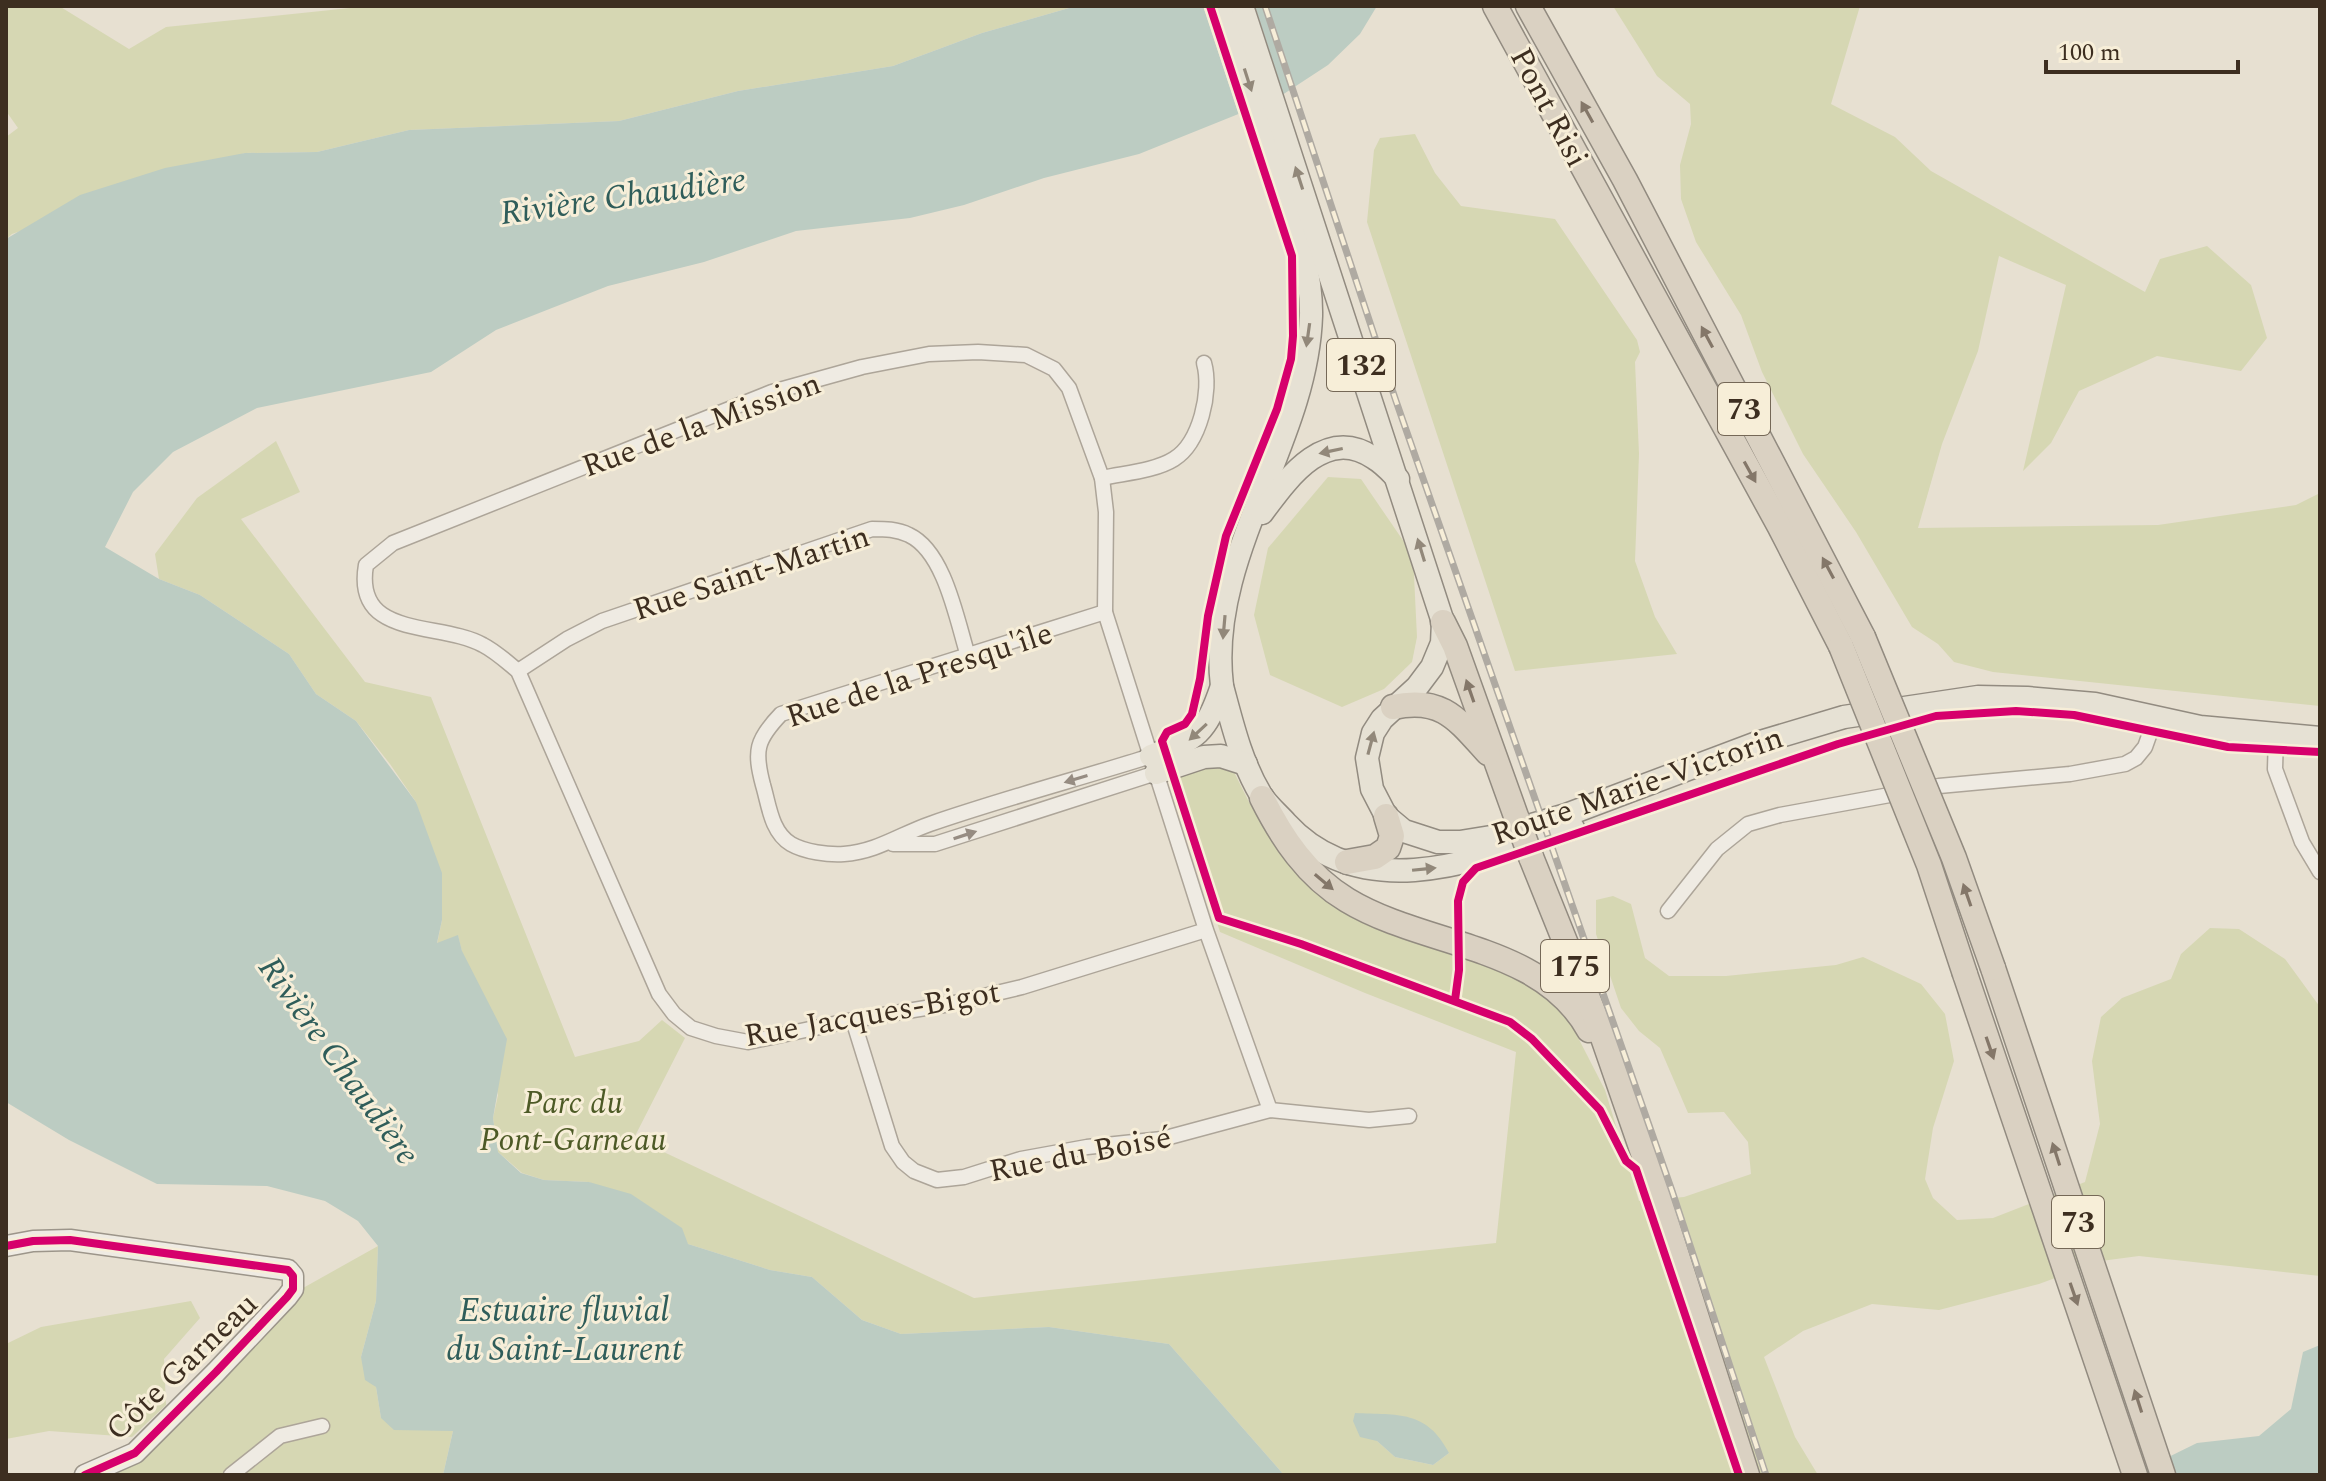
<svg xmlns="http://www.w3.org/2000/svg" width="2326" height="1481" font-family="Spectral,serif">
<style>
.green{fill:#d6d7b3;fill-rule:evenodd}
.water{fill:#bcccc2}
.pier{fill:#e7e0d1}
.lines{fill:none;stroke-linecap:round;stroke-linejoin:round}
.street-casing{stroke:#ada599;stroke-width:17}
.secondary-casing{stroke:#9c958a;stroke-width:23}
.primary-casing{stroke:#928b80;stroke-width:25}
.highway-casing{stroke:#928b80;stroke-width:27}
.street{stroke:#efebe3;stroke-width:14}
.secondary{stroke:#efebe3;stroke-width:20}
.primary{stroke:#e6e1d4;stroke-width:22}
.highway{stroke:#dad1c2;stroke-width:24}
.rail-casing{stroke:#afaaa2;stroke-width:7}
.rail{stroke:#f7eed8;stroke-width:4;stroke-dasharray:12;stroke-linecap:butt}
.highway-bridge-casing{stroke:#928b80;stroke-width:27;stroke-linecap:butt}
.highway-bridge{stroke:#dad1c2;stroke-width:24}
.cycleway-casing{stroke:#f7eed8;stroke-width:13}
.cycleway{stroke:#d6006c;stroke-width:8}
.oneway{fill:#92887a}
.oneway2{fill:#847769}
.oneway3{fill:#968c82}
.labels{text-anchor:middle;stroke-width:6;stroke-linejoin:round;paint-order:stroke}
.shield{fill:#f7eed8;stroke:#756857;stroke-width:2}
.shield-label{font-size:30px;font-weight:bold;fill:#3d2e20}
.street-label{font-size:32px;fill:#3d2e20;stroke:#f7eed8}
.park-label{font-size:32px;font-style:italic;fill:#4d5a26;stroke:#f7eed8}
.water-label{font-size:34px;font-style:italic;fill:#2f5d5a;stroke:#f7eed8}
</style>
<rect width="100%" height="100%" fill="#e7e0d1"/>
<!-- green -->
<g class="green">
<polygon points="6,6 59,6 129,49 166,27 369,6 1076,6 982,33 893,66 738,91 619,121 409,130 317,152 245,153 12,234 6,239 6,137 18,128 6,111"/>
<polygon points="1613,6 1860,6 1831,104 1895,137 1931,171 2145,292 2160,259 2207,246 2251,285 2267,338 2241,371 2157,356 2079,391 2051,443 2023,471 2066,285 1999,256 1978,351 1942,444 1918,528 2158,525 2296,505 2320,493 2320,706 1993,672 1954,662 1938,644 1912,627 1856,532 1803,454 1762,372 1741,315 1696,242 1681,199 1680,165 1691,124 1690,104 1657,76"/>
<polygon points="1415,134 1435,173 1461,206 1555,219 1637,340 1640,352 1635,362 1639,454 1635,561 1655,617 1677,654 1515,671 1367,222 1374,150 1380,138"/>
<path d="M276 441 300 492 241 519 365 682 431 697 575 1057 639 1041 662 1020 685 1038 634 1138 974 1298 1496 1243 1516 1052 1365 993 1220 932 1172 780C1189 760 1210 763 1232 768L1249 802 1269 835 1295 864 1466 950 1483 965 1522 977 1568 1018 1605 1090 1639 1201 1684 1197 1751 1174 1748 1142 1724 1112 1688 1113 1660 1048 1639 1031 1621 1008 1596 934V900L1613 896 1631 904 1645 958 1669 976H1726L1836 965 1863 957 1921 984 1945 1014 1954 1061 1933 1128 1925 1179 1933 1198 1957 1220 1993 1218 2085 1182 2100 1124 2092 1061 2101 1017 2122 998 2171 979 2181 954 2210 928 2239 929 2285 959 2320 1007V1276L2139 1256 2101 1261 2039 1284 1939 1310 1872 1304 1803 1331 1764 1357 1795 1437 1818 1475H1284L1169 1344 1049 1327 901 1334 862 1320 812 1277 770 1270 688 1244 589 1182 544 1180 522 1173 498 1152 493 1118 498 1095 458 936 437 944 442 920 416 802 390 764 356 721 316 694 289 654 200 595 159 579 155 554 197 498ZM1377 1441 1449 1453 1433 1465 1395 1457Z"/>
<polygon points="1328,477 1361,479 1413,555 1417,637 1412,662 1384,689 1342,707 1270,675 1254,615 1268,548"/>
<polygon points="378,1246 376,1301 361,1357 376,1387 381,1418 453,1431 443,1475 85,1475 135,1453 287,1297"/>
<polygon points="191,1301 200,1318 164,1359 166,1405 132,1437 49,1431 6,1439 6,1344 41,1327"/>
</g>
<!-- water -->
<g class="water">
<polygon points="1076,6 1377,6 1360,34 1328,65 1276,99 1139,154 1044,178 964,205 910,218 796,231 704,262 608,286 496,330 431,372 257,408 173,452 133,492 105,547 159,579 200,595 289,654 316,694 356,721 416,802 442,873 442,920 437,943 458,935 462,951 507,1039 493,1118 498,1152 521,1173 544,1180 589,1182 631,1194 682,1228 688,1244 770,1270 812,1277 862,1320 901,1334 1049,1327 1169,1344 1284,1475 443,1475 453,1431 394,1430 381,1418 376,1387 365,1380 361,1357 376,1301 378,1246 358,1221 325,1201 267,1186 157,1184 69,1140 6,1102 6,239 80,195 165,168 245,153 317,152 409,130 619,121 738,91 893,66 982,33"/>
<polygon points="2320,1345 2320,1475 2132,1475 2197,1443 2259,1436 2291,1409 2303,1352"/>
<path d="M1355 1413C1398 1415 1427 1410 1449 1453L1433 1465 1395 1457 1377 1441 1360 1437 1353 1421Z"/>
</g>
<!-- pier -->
<polygon class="pier" points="1203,6 1255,6 1285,99 1240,118"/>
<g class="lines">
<defs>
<g id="street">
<path d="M1102 478C1124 473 1155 471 1174 459 1200 443 1212 391 1204 363"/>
<path d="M1105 612 781 714C756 740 754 751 763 785 769 805 771 832 791 844 805 852 828 855 844 854 876 852 901 834 930 824 1002 799 1078 779 1151 756"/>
<path d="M518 671 567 639 602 621 872 529C885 529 897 529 909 535 945 552 957 621 968 656"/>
<polyline points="2276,735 2275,769 2302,842 2320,872"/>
<polyline points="893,844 935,844 1156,773"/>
<polyline points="1668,911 1717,849 1748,824 1780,815 1939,786 2070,774 2125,764 2136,758 2145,747 2156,716"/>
<path d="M1206 930 1022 987 950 1004 853 1020 748 1042 716 1036 691 1028 674 1014 659 994 518 671C507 662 495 651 483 645 440 621 353 640 366 565L393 543 772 392 862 367 929 354 978 352 1026 355 1054 369 1069 388 1102 478 1106 512 1105 612 1206 930 1270 1110"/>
<polyline points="853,1020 892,1146 903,1162 914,1171 937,1180 964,1177 1021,1159 1087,1147 1162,1139 1270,1110 1369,1120 1409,1116"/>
<polyline points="231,1475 280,1436 322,1426"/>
</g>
<polyline id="secondary" points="6,1246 33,1241 70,1240 288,1270 293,1276 293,1289 287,1297 216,1372 135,1453 85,1475"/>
<g id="primary">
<path d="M1224 6C1242 62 1260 118 1278 174 1293 220 1312 266 1311 316 1307 444 1206 555 1222 686 1232 723 1241 762 1261 795 1267 805 1278 814 1286 823 1364 908 1482 859 1573 828"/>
<polyline points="1242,6 1443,622 1442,643 1432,667 1417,687 1382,719 1373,733 1367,758 1372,789 1386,816 1404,831 1438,842 1460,842 1491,837 1566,815 1757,743 1844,717 1978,697 2027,698 2095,704 2200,727 2320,738"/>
<path d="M1262 513C1288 478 1325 425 1374 458 1383 463 1391 472 1398 479"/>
<path d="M1151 756C1198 738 1205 735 1222 686"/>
<polyline points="1156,773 1204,757 1221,756 1246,764"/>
</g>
<g id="highway">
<polyline points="1495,6 1780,527 1841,646"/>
<polyline points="1528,6 1625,180 1863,637"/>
<polyline points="1443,622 1455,646 1517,819"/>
<path d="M1393 707C1442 696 1458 720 1488 753"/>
<path d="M1262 798C1282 838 1307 876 1347 900 1424 947 1542 944 1589 1030"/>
<polyline points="1531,857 1599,1026 1658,1196 1747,1475"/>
<polyline points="1347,862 1375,857 1388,848 1392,836 1386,816"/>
<polyline points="1993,968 2163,1475"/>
<polyline points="1965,974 2135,1475"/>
</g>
</defs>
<!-- street casing -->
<use href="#street" class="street-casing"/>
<!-- secondary casing -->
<use href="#secondary" class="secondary-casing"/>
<!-- primary casing -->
<use href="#primary" class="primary-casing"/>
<!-- highway casing -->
<use href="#highway" class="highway-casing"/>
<!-- street -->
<use href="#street" class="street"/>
<!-- secondary -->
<use href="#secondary" class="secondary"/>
<!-- primary -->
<use href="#primary" class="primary"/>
<!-- highway -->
<use href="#highway" class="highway"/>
<defs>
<polyline id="rail" points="1265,6 1396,401 1672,1191 1766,1475"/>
</defs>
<!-- rail casing -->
<use href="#rail" class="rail-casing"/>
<!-- rail -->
<use href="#rail" class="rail"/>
<defs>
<g id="highway-bridge">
<polyline points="1863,637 1954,858 1993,968"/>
<polyline points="1841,646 1929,865 1965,974"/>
<polyline points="1517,819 1531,857"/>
</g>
</defs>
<!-- highway-bridge casing -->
<use href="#highway-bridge" class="highway-bridge-casing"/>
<!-- highway-bridge -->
<use href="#highway-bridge" class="highway-bridge"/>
<defs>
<g id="cycleway">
<polyline points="1210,6 1292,256 1293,336 1291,359 1277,409 1226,536 1208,616 1200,679 1192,714 1185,724 1167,732 1162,741 1219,918 1301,944 1510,1022 1532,1039 1600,1110 1626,1161 1636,1169 1739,1475"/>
<polyline points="1455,1000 1459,970 1458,901 1463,882 1476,868 1838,744 1936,716 2016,711 2074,715 2228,747 2320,752"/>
<polyline points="6,1246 33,1241 70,1240 288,1270 293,1276 293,1289 287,1297 216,1372 135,1453 85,1475"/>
</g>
</defs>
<!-- cycleway casing -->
<use href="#cycleway" class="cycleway-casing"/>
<!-- cycleway -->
<use href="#cycleway" class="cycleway"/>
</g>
<!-- one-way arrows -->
<defs><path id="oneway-solid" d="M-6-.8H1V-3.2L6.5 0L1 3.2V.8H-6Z" transform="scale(2)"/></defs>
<g class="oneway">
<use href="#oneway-solid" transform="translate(1248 80) rotate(72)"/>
<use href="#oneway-solid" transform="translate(1299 178) rotate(-108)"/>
<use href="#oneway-solid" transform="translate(1308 335) rotate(98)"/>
<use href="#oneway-solid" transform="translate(1331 451) rotate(168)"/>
<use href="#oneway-solid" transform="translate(1421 550) rotate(-107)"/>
<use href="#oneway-solid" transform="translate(1224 627) rotate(95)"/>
<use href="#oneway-solid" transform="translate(1198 732) rotate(137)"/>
<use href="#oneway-solid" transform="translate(1371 743) rotate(-75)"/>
<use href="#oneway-solid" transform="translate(1424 869) rotate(-6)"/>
</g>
<g class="oneway2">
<use href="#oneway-solid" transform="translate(1587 112) rotate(-119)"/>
<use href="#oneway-solid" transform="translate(1707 337) rotate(-118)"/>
<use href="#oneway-solid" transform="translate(1750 472) rotate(61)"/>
<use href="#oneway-solid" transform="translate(1828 568) rotate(-118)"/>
<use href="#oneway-solid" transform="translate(1470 691) rotate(-109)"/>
<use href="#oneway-solid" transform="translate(1324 882) rotate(40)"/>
<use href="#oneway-solid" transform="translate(1967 895) rotate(-109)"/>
<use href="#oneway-solid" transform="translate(1990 1048) rotate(71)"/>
<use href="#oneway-solid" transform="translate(2056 1154) rotate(-108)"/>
<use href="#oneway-solid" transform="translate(2074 1294) rotate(71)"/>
<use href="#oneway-solid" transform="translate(2138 1401) rotate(-108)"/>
</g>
<g class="oneway3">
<use href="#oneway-solid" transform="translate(1076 779) rotate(163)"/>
<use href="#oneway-solid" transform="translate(965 835) rotate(-18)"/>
</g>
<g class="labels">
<!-- shield labels -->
<g class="shield">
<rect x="1327" y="339" width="68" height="52" rx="6"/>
<rect x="1718" y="383" width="52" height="52" rx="6"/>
<rect x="1541" y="940" width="68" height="52" rx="6"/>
<rect x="2052" y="1196" width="52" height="52" rx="6"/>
</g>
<g class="shield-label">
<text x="1361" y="375">132</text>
<text x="1744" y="419">73</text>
<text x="1575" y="976">175</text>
<text x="2078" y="1232">73</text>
</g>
<!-- street labels -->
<g class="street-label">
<text transform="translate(1550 107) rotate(62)" y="11">Pont Risi</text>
<text transform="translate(701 424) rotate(-20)" y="11">Rue de la Mission</text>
<text transform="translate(751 572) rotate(-18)" y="11">Rue Saint-Martin</text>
<text transform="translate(919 674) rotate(-18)" y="11">Rue de la Presqu'île</text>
<text transform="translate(1637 785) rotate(-19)" y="11">Route Marie-Victorin</text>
<text transform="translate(872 1013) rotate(-10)" y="11">Rue Jacques-Bigot</text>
<text transform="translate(1080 1153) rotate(-11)" y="11">Rue du Boisé</text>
<text transform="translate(181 1366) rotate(-44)" y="11">Côte Garneau</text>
</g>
<!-- park labels -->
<g class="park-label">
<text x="573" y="1113">Parc du<tspan x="573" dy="37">Pont-Garneau</tspan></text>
</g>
<!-- water labels -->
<g class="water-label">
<text transform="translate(623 195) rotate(-8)" y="12">Rivière Chaudière</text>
<text transform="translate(340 1060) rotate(54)" y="12">Rivière Chaudière</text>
<text x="564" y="1321">Estuaire fluvial<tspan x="564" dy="39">du Saint-Laurent</tspan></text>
</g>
</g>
<!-- border -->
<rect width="2326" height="1481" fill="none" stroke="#3d2e20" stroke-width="16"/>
<!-- scale -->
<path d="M2046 60v12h192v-12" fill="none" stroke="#3d2e20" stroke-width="4"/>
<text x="2058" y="60" font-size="24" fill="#3d2e20" stroke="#f7eed8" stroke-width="6" paint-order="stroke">100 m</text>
</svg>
